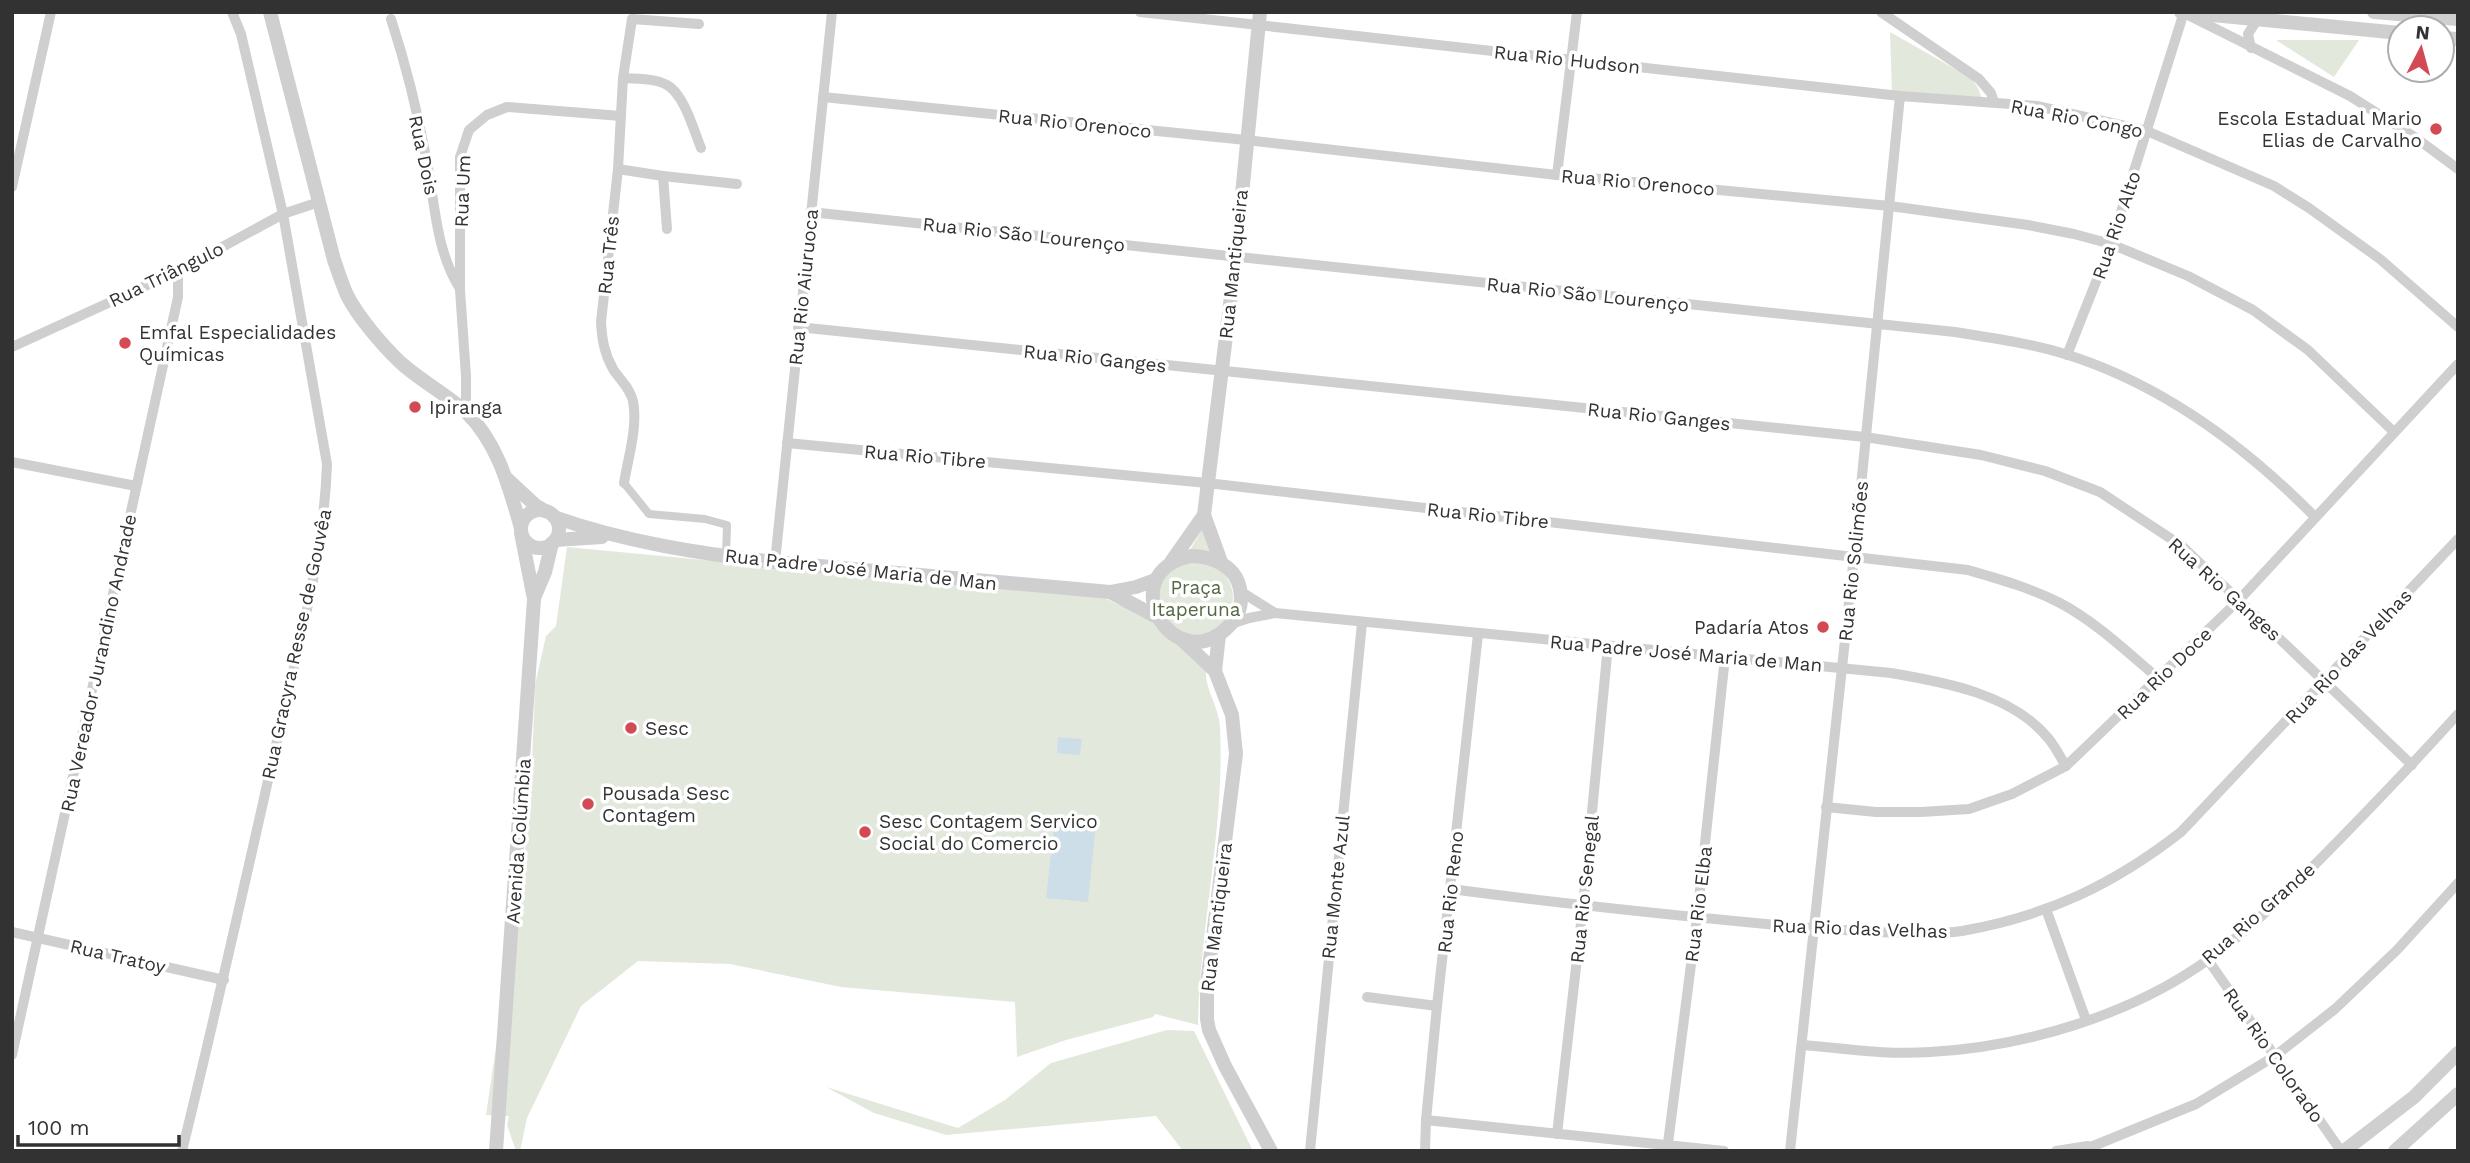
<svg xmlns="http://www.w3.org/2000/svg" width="2470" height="1163" font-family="'Work Sans',sans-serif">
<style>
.green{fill:#e2e8dc}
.water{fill:#cedee8}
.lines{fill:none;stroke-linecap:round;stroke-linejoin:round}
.pedestrian{stroke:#cfcfcf;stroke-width:8}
.minor{stroke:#cfcfcf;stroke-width:10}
.tertiary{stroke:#cfcfcf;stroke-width:14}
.poi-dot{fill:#d24a54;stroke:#fff;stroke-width:2.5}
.labels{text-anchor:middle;stroke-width:7;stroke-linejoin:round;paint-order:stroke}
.street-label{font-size:19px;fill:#323232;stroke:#fff}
.poi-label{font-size:19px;fill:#323232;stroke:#fff;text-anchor:start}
.park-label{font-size:19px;fill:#556943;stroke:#fff}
</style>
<rect width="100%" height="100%" fill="#fff"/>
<!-- green -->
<g class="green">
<polygon points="1890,32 1971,78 1978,88 1982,99 1892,92"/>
<polygon points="2276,40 2359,40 2334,77"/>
<polygon points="1205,525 1213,553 1190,550"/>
<path d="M567 547 1105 598C1120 608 1141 609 1155 621 1173 636 1186 656 1206 671 1205 690 1219 707 1220 727 1225 826 1200 925 1198 1025L1155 1014 1153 1017 1066 1040 1017 1057 1015 1002 841 987 730 964 638 961 581 1006 527 1118 520 1151H516L507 1125 509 1116 486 1115 530 815 535 685 546 636 556 626Z"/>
<circle cx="1196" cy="598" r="37"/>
<polygon points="1167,1030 1194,1031 1253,1151 1183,1151 1156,1116 946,1135 874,1113 826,1087 958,1128 1005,1100 1051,1063"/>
</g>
<!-- water -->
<g class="water">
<polygon points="1058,737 1082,739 1080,755 1057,753"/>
<polygon points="1055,819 1096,823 1088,902 1046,898"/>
</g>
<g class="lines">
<!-- pedestrian -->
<polyline class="pedestrian" points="624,483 649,514 705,519 727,525 726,556"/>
<!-- minor -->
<g class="minor">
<polyline points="1140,12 1900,96 2037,106 2147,131 2274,186 2309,208 2380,259 2458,327"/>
<polyline points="1881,12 1979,79 1991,93 1994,102"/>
<polyline points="2190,16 2350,96 2416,138 2458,169"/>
<path d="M391 19C406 65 418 114 427 162 435 204 436 250 459 287"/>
<polyline points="2251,48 2248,34 2257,20"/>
<path d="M623 78C637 79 655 78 667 85 684 94 694 131 701 148"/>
<polyline points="823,97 1246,140 1557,175 1890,206 2028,225 2074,234 2111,244 2188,276 2253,310 2308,350 2394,432"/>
<polyline points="618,169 663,176 667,229"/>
<polyline points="1557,175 1577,12"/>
<polyline points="663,176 737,184"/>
<polyline points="12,187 51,12"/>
<path d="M810 212 1955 332C1992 338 2029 343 2065 354 2162 384 2245 446 2315 517"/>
<polyline points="798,327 1865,437 1981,455 2045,471 2100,492 2182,546 2412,765"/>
<polyline points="12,347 178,271 283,214 319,202"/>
<polyline points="2067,355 2111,244 2184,12"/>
<polyline points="466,413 466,376 460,290 460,157 469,130 487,115 507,107 621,116"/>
<path d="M787 443 1207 483 1968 570C1999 579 2031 588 2060 603 2096 622 2128 653 2159 679"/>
<polyline points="12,462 136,486"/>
<path d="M624 483C628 458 638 427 633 401 630 388 620 380 613 369 604 353 602 339 601 322L618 169 623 78 632 19 699 24"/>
<polyline points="775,562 832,12"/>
<polyline points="1240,591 1275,613"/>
<path d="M1231 624 1249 618 1275 613 1891 673C1944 682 2012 694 2048 738 2055 746 2060 757 2066 766"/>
<polyline points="1826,807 1876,812 1921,812 1969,809 2012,794 2066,766 2239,600 2458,364"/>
<path d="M1451 889C1556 903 1661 914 1766 924 1803 928 1840 930 1877 932 1905 933 1934 935 1962 931 2047 916 2113 885 2181 832L2458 539"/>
<polyline points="2046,909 2086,1020"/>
<polyline points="12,932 224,980"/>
<polyline points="2208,960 2341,1151"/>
<polyline points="1367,997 1437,1006"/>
<path d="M1804 1045C1846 1049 1888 1055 1930 1052 2024 1047 2132 1015 2209 959 2257 924 2299 881 2341 838 2381 797 2420 756 2458 714"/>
<polyline points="12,1055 178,297 178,271"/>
<polyline points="1426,1120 1724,1151"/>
<polyline points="1557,1134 1583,906 1608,645"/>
<path d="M182 1151C216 1013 247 874 278 736 298 646 324 556 327 464L283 214 241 34 232 12"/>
<polyline points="1310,1151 1362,623"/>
<polyline points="1425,1151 1426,1120 1437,1006 1478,634"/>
<polyline points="1667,1151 1697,918 1725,657"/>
<polyline points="1790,1151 1854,556 1900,96"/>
<polyline points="2056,1151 2088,1146"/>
<polyline points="2081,1151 2196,1104 2275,1056 2335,1009 2397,950 2458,883"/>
</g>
<!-- tertiary -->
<g class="tertiary">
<path d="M270 12 334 260C338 271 342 284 347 295 358 317 383 346 401 363 421 381 446 394 466 412 498 443 509 487 521 528"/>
<polyline points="2181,12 2400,33"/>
<polyline points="2374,12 2458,19"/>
<polyline points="2442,38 2458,39"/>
<polyline points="507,479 535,505 545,511"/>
<circle cx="540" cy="529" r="19"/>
<path d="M554 517C625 542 701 554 775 562L1110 592 1136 587 1155 580"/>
<polyline points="555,540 602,537"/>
<path d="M1191 556C1212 556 1236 566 1240 589 1243 606 1239 617 1227 628 1173 679 1111 573 1191 556Z"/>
<polyline points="1171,562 1204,515"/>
<polyline points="1221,562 1204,515 1236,255 1260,12"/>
<polyline points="1110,592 1159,618"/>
<polyline points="534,598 545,572 552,543"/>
<polyline points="1181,639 1215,671 1232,715 1236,754 1207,984 1207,1019 1209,1030 1225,1066 1271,1151"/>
<polyline points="1215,671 1219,635"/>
<polyline points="496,1151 534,599 521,533"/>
<polyline points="2344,1151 2414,1097 2458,1053"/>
<polyline points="2395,1151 2458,1094"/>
</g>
</g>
<!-- markers -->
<g class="poi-dot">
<circle cx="2436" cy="129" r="7"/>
<circle cx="125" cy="343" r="7"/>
<circle cx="415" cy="407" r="7"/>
<circle cx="1823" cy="627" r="7"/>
<circle cx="631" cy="728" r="7"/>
<circle cx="588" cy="804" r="7"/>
<circle cx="865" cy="832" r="7"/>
</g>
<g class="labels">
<!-- street labels -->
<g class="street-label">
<text transform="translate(1567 59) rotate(6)" y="7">Rua Rio Hudson</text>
<text transform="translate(2077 118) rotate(11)" y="7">Rua Rio Congo</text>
<text transform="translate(1075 123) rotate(6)" y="7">Rua Rio Orenoco</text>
<text transform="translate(424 155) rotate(78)" y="7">Rua Dois</text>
<text transform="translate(1638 182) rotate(5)" y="7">Rua Rio Orenoco</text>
<text transform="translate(462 191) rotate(-88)" y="7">Rua Um</text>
<text transform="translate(2116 225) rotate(-71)" y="7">Rua Rio Alto</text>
<text transform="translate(1024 234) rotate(6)" y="7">Rua Rio São Lourenço</text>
<text transform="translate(608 255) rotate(-84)" y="7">Rua Três</text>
<text transform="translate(1233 264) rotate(-84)" y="7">Rua Mantiqueira</text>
<text transform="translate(166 274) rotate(-26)" y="7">Rua Triângulo</text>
<text transform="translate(803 287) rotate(-84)" y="7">Rua Rio Aiuruoca</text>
<text transform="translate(1588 294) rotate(6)" y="7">Rua Rio São Lourenço</text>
<text transform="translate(1095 358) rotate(6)" y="7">Rua Rio Ganges</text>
<text transform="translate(1659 416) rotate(6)" y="7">Rua Rio Ganges</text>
<text transform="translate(925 456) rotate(5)" y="7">Rua Rio Tibre</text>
<text transform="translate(1488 515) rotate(6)" y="7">Rua Rio Tibre</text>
<text transform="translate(1853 561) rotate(-84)" y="7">Rua Rio Solimões</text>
<text transform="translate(861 569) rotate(6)" y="7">Rua Padre José Maria de Man</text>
<text transform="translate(2225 589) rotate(42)" y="7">Rua Rio Ganges</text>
<text transform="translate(296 644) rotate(-78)" y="7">Rua Gracyra Resse de Gouvêa</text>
<text transform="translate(1686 653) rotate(5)" y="7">Rua Padre José Maria de Man</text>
<text transform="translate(2348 656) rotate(-47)" y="7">Rua Rio das Velhas</text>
<text transform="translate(98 663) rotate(-78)" y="7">Rua Vereador Jurandino Andrade</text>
<text transform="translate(2164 673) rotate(-44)" y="7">Rua Rio Doce</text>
<text transform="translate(518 841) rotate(-86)" y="7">Avenida Colúmbia</text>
<text transform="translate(1335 887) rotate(-84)" y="7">Rua Monte Azul</text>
<text transform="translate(1584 889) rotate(-84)" y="7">Rua Rio Senegal</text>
<text transform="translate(1450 892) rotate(-84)" y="7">Rua Rio Reno</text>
<text transform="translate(1698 904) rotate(-83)" y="7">Rua Rio Elba</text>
<text transform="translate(2258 913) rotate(-41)" y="7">Rua Rio Grande</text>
<text transform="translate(1216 917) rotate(-83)" y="7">Rua Mantiqueira</text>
<text transform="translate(1860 928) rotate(2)" y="7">Rua Rio das Velhas</text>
<text transform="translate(118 956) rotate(13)" y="7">Rua Tratoy</text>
<text transform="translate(2274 1055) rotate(55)" y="7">Rua Rio Colorado</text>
</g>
<!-- poi labels -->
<g class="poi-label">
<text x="2422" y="125" text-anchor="end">Escola Estadual Mario<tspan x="2422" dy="22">Elias de Carvalho</tspan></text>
<text x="139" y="339">Emfal Especialidades<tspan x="139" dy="22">Químicas</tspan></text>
<text x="429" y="414">Ipiranga</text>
<text x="1809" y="634" text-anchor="end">Padaría Atos</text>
<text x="645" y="735">Sesc</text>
<text x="602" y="800">Pousada Sesc<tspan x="602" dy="22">Contagem</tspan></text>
<text x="879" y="828">Sesc Contagem Servico<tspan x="879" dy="22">Social do Comercio</tspan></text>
</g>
<!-- park labels -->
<g class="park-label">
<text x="1196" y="594">Praça<tspan x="1196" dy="22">Itaperuna</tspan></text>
</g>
</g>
<!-- border -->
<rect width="2470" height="1163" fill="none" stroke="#323232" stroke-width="28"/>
<!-- north arrow -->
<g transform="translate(2421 49) rotate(6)"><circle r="33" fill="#ffffff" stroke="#adadad" stroke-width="2"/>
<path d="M0-5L12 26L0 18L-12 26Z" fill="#d24a54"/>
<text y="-10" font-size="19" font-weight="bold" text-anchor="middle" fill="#323232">N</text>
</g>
<!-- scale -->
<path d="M18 1135v10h161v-10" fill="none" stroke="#323232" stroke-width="3.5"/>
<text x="28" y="1135" font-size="21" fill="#323232" stroke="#ffffff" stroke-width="5" paint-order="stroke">100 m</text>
</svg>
